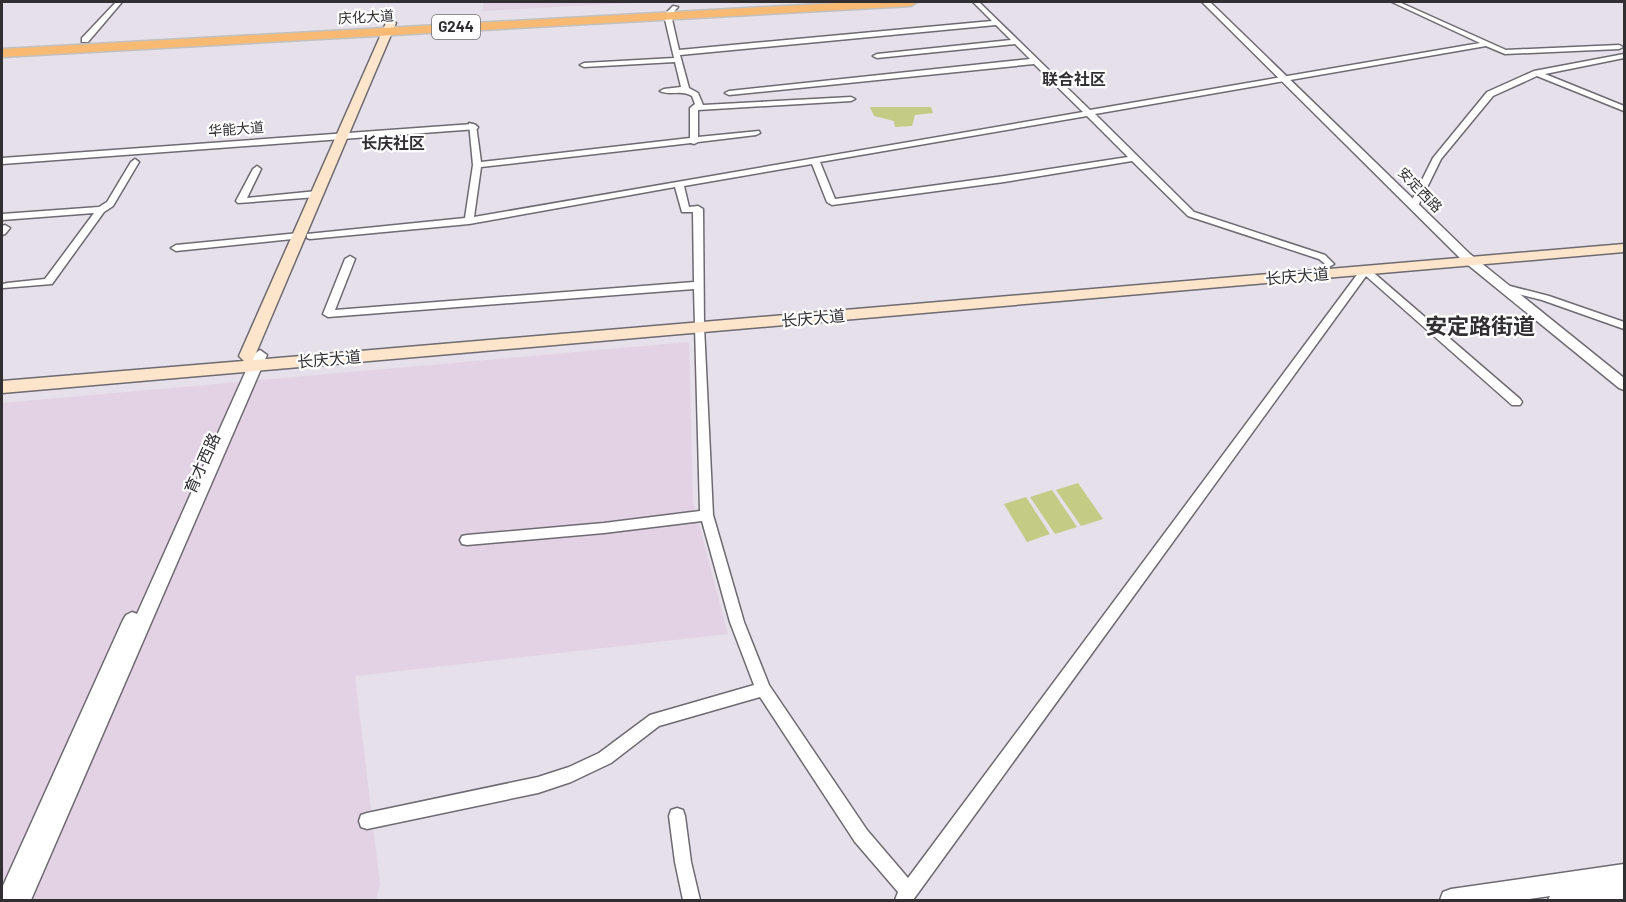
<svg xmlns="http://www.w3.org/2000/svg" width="1626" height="902" font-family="Barlow,'Noto Sans SC',sans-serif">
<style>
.industrial{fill:#e3d2e4}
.green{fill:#c3cb85}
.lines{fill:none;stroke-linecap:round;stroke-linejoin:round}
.minor-casing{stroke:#6e6a71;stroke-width:3}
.tertiary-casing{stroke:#6e6a71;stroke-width:3}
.secondary-casing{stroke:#6e6a71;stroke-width:3}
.trunk-casing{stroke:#c1c1c2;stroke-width:3}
.minor{fill:#fff;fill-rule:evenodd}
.tertiary{fill:#fff;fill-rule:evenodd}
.secondary{fill:#fce5ca;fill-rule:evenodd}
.trunk{fill:#f8ba72;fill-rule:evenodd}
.labels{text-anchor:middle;stroke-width:4.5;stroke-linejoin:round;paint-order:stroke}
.far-street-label{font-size:14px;fill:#312f32;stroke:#fff}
.shield{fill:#fff;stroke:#6f6d70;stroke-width:1.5}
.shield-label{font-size:15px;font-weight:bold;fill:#312f32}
.far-quarter-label{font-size:16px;font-weight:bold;fill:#312f32;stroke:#fff}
.street-label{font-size:16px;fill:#312f32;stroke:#fff}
.district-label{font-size:22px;font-weight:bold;fill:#312f32;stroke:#fff}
</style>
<rect width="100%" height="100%" fill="#e5e0e9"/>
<!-- industrial -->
<g class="industrial">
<polygon points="484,2 649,2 482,11"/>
<polygon points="689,342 693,502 728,634 355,676 380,884 376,900 2,900 2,403"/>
</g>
<!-- green -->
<g class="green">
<polygon points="870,107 931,107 933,113 915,115 912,126 895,127 894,121 874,116"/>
<polygon points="1078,483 1103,519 1081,526 1056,490"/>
<polygon points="1052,490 1077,527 1055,534 1030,497"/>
<polygon points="1026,497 1050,534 1027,542 1004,504"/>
</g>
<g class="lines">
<defs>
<g id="minor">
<polygon points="116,2 122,2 88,42 82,42 82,38"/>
<path d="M973 2H979L1090 110 1480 43 1392 2H1399L1506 50 1619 45 1623 47 1619 49 1505 54 1486 46 1095 114 1194 212 1325 255 1334 264 1329 267 1319 259 1188 216 1132 161 1004 182 832 205 827 202 812 164 684 186 689 207 698 206 703 209 704 326 713 515 744 622 769 685 867 830 908 878 1362 268H1368L1520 399 1522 402 1520 405H1512L1366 276 913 900H895L898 892 855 842 760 697 659 726 611 763 571 782 538 793 367 829 361 827 359 821 361 815 367 813 538 777 569 767 599 753 650 715 754 685 730 622 702 521 604 533 467 545 462 544 460 540 462 536 467 535 604 523 700 511 694 289 328 317 323 314 345 259 350 256 355 259 335 310 694 282 693 212H682L675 187 469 224 310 239 307 238V234L465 218 473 165 469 123 476 125 481 162 690 138V108L695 104 692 96C682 89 669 96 660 91L664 89 681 87 675 62 584 67 580 65 584 63 674 58 664 15 673 6 678 7 671 15 679 50 992 21ZM996 25 1011 40 877 54 873 56 877 58 1015 44 1030 59 729 91 725 93 729 95 1034 64 1083 112 474 217 481 167 691 143 694 144 698 142 756 135 760 133 759 131 698 137V110L851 101 855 99 851 97 703 105 698 93 689 88 680 55ZM1087 116 1128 157 1004 176 835 199 820 162Z"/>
<polygon points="1624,54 1624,58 1545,74 1624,106 1624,111 1537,76 1493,96 1441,159 1417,208 1411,208 1409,206 1433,158 1487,92 1534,71"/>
<polygon points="135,159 139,162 113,206 104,212 52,284 3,288 3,284 7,283 45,279 94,213 2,220 2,214 99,207 107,202 131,162"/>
<polygon points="257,166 261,169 247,198 317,191 321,194 317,197 238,203 236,201 253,169"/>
<polygon points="5,225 10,228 5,234 2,235 2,226"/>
<polygon points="299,233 302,234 302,238 176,251 171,248 176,245"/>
<polygon points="1502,284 1549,296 1624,322 1624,329 1542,300 1498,289 1497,287"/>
<polygon points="677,808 683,810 685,816 691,862 700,900 683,900 675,862 669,816 671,810"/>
</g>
<g id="tertiary">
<polygon points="1202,2 1210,2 1470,254 1624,378 1624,390 1619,388 1462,260"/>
<polygon points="473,124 478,127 477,129 2,164 2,158"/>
<polygon points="260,350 267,355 31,900 2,900 2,888 123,620 126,615 132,612 137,614 253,355"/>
<polygon points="1624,864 1624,900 1548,900 1550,896 1522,900 1440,900 1443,892 1451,889"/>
</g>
<polygon id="secondary" points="391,20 396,23 253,360 1624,244 1624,252 2,393 2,381 244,361 239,356 386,23"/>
<polygon id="trunk" points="857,2 917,2 911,6 2,57 2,49"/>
</defs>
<!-- minor casing -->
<use href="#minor" class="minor-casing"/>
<!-- tertiary casing -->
<use href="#tertiary" class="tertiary-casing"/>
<!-- secondary casing -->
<use href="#secondary" class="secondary-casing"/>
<!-- trunk casing -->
<use href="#trunk" class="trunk-casing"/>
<!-- minor -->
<use href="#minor" class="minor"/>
<!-- tertiary -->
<use href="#tertiary" class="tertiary"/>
<!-- secondary -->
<use href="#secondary" class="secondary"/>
<!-- trunk -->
<use href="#trunk" class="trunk"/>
</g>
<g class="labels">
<!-- far-street labels -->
<g class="far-street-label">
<text transform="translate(366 17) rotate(-3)" y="5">庆化大道</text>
<text transform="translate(236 129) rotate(-4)" y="5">华能大道</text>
<text transform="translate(1420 190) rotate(46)" y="5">安定西路</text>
</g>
<!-- shield labels -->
<rect class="shield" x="432" y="15" width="48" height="24" rx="4.5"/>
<g class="shield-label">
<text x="456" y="32">G244</text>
</g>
<!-- far-quarter labels -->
<g class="far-quarter-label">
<text x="1074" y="85">联合社区</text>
<text x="393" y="149">长庆社区</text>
</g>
<!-- street labels -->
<g class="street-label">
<text transform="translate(1297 276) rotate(-5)" y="6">长庆大道</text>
<text transform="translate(813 318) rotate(-5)" y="6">长庆大道</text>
<text transform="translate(329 359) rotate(-5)" y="6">长庆大道</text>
<text transform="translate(202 463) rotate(-66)" y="6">育才西路</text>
</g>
<!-- district labels -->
<g class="district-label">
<text x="1480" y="334">安定路街道</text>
</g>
</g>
<!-- border -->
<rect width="1626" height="902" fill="none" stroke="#312f32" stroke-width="6"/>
</svg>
